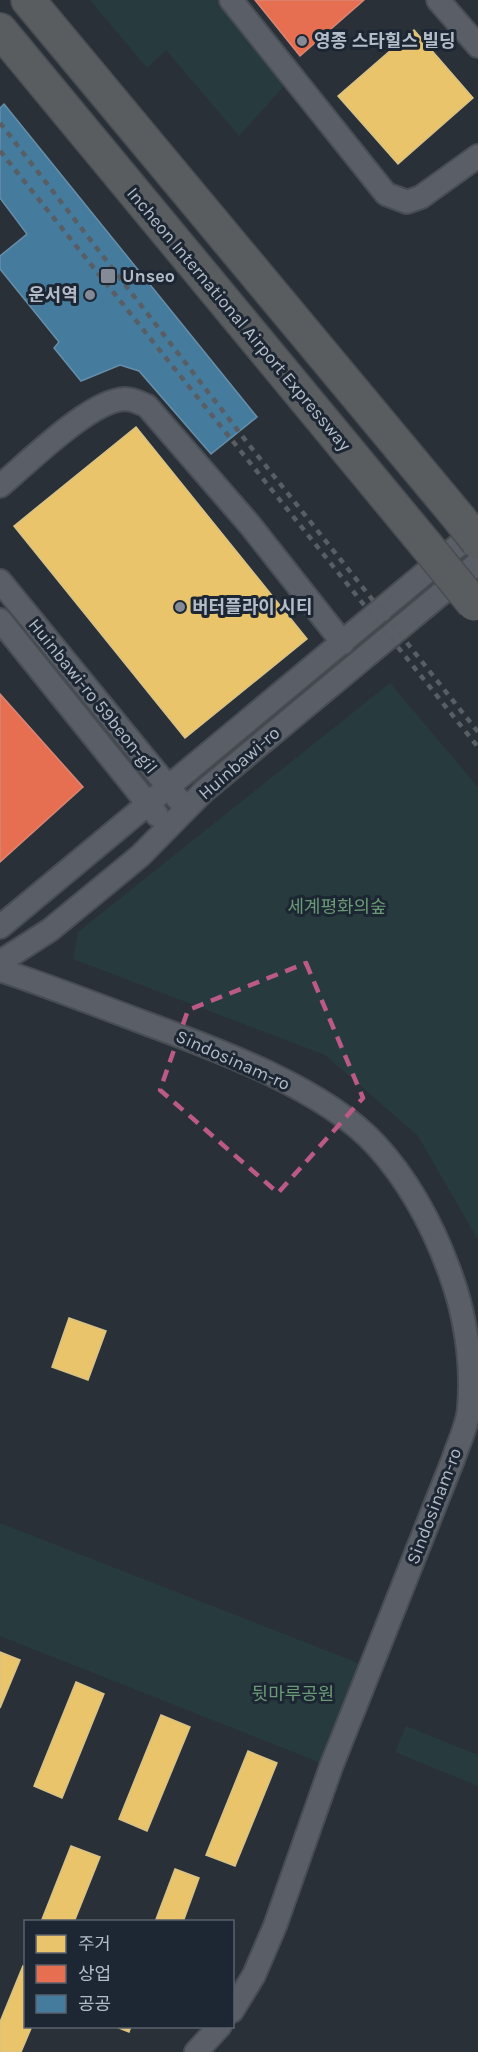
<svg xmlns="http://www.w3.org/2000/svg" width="478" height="2052" font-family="Karla,'Noto Sans KR',sans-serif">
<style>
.green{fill:#273a3e}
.homes{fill:#e9c46a;stroke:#d9c286;stroke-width:1.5}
.shops{fill:#e76f51;stroke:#d88675;stroke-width:1.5}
.public{fill:#457b9d;stroke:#668eaa;stroke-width:1.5}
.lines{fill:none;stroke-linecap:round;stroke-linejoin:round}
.minor-casing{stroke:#484c53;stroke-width:26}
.highway-casing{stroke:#474c53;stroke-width:36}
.minor{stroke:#5a5e66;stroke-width:22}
.highway{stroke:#5a5d60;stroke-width:33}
.rail{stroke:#595d64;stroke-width:4.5;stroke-dasharray:6 6;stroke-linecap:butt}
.highway-bridge-casing{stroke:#474c53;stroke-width:36;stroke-linecap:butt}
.highway-bridge{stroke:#5a5d60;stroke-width:33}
.marked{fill:none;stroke:#bc5a87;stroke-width:4.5;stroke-dasharray:12 8;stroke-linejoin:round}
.poi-dot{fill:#848b96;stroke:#1d2633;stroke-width:2}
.labels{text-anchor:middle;stroke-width:6;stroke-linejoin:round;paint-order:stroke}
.poi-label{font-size:18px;font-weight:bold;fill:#b4bcc9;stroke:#1d2633;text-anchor:start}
.street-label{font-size:18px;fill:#b4bcc9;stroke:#1d2633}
.park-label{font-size:18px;fill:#6b9a76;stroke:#1d2633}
</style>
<rect width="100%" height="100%" fill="#2a3038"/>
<!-- green -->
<g class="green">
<polygon points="90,0 217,0 285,85 239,136 166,50 147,68"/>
<polygon points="390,683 478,787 478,1240 418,1136 325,1055 73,959 78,932"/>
<polygon points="0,1523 371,1668 331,1767 0,1636"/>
<polygon points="406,1726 478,1755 478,1786 395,1752"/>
</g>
<!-- homes -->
<g class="homes">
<polygon points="414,30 473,98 398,164 338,96"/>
<polygon points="136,427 307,639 185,738 14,526"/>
<polygon points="69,1318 106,1331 88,1380 52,1367"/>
<polygon points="0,1652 20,1660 0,1708"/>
<polygon points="76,1682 104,1694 62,1798 34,1786"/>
<polygon points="161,1715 190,1727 147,1831 119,1819"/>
<polygon points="248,1751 277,1763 235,1866 206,1855"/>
<polygon points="71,1846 100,1857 74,1922 41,1922"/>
<polygon points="175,1869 199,1878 183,1922 155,1922"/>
<polygon points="23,1966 26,1968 26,2026 32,2026 21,2052 0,2052 0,2022"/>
<polygon points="114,2026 131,2026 129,2032"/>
</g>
<!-- shops -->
<g class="shops">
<polygon points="255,0 364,0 300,56"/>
<polygon points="0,694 83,787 0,862"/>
</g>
<!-- public -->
<polygon class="public" points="4,104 257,417 211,454 139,371 120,365 81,381 54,348 59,342 0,269 0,256 27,234 0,198 0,108"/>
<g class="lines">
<defs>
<g id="minor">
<polyline points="231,0 386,194 407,202 421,197 478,156"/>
<polyline points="438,0 478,46"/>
<path d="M0 486C28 463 90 400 125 399 133 399 140 403 147 406L250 525 343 643"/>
<polyline points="0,581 178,799"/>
<polyline points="0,620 157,815"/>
<polyline points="0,927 478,529"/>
<polyline points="0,962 50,930 140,856 204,791 478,563"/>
<path d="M0 970C49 986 97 1005 145 1023 216 1049 325 1089 376 1145 409 1181 432 1224 449 1270 465 1312 473 1362 469 1408 468 1425 458 1444 453 1460L331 1767 275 1926 254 1975 232 2011"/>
<polyline points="196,2052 220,2026"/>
</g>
<g id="highway">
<polyline points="28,0 459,518"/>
<polyline points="0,30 426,545"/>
</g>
</defs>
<!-- minor casing -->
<use href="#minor" class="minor-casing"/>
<!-- highway casing -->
<use href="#highway" class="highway-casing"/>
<!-- minor -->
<use href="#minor" class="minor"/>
<!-- highway -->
<use href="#highway" class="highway"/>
<!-- rail -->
<g class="rail">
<polyline points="0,123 246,441 478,732"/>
<polyline points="0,151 478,747"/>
</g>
<defs>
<g id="highway-bridge">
<polyline points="459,518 478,542"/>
<polyline points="426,545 474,604"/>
</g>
</defs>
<!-- highway-bridge casing -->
<use href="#highway-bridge" class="highway-bridge-casing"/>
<!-- highway-bridge -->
<use href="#highway-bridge" class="highway-bridge"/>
</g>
<!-- marked area -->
<path class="marked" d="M306 963 363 1098 278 1193 160 1090 188 1010Z"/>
<!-- markers -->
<g class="poi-dot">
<circle cx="302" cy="41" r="6"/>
<rect x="100" y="268" width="16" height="16" rx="3"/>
<circle cx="90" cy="295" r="6"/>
<circle cx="180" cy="607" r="6"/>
</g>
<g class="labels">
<!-- poi labels -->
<g class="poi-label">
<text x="314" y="47">영종 스타힐스 빌딩</text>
<text x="122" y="282">Unseo</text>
<text x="78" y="301" text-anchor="end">운서역</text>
<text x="192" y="613">버터플라이 시티</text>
</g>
<!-- street labels -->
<g class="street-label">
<text transform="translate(239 319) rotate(50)" y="6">Incheon International Airport Expressway</text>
<text transform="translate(93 696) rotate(51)" y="6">Huinbawi-ro 59beon-gil</text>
<text transform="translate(239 763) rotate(-41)" y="6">Huinbawi-ro</text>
<text transform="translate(233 1060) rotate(24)" y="6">Sindosinam-ro</text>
<text transform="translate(434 1506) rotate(-69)" y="6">Sindosinam-ro</text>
</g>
<!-- park labels -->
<g class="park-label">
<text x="337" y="913">세계평화의숲</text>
<text x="293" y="1700">뒷마루공원</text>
</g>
</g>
<!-- legend -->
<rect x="24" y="1920" width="210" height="108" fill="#1d2633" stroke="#59626f" stroke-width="1.5"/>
<rect x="36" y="1935" width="30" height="18" fill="#e9c46a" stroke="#59626f" stroke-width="1.5"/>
<text x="78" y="1950" font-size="18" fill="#b4bcc9">주거</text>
<rect x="36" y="1965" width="30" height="18" fill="#e76f51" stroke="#59626f" stroke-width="1.5"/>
<text x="78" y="1980" font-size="18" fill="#b4bcc9">상업</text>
<rect x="36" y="1995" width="30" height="18" fill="#457b9d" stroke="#59626f" stroke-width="1.5"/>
<text x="78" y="2010" font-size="18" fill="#b4bcc9">공공</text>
</svg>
